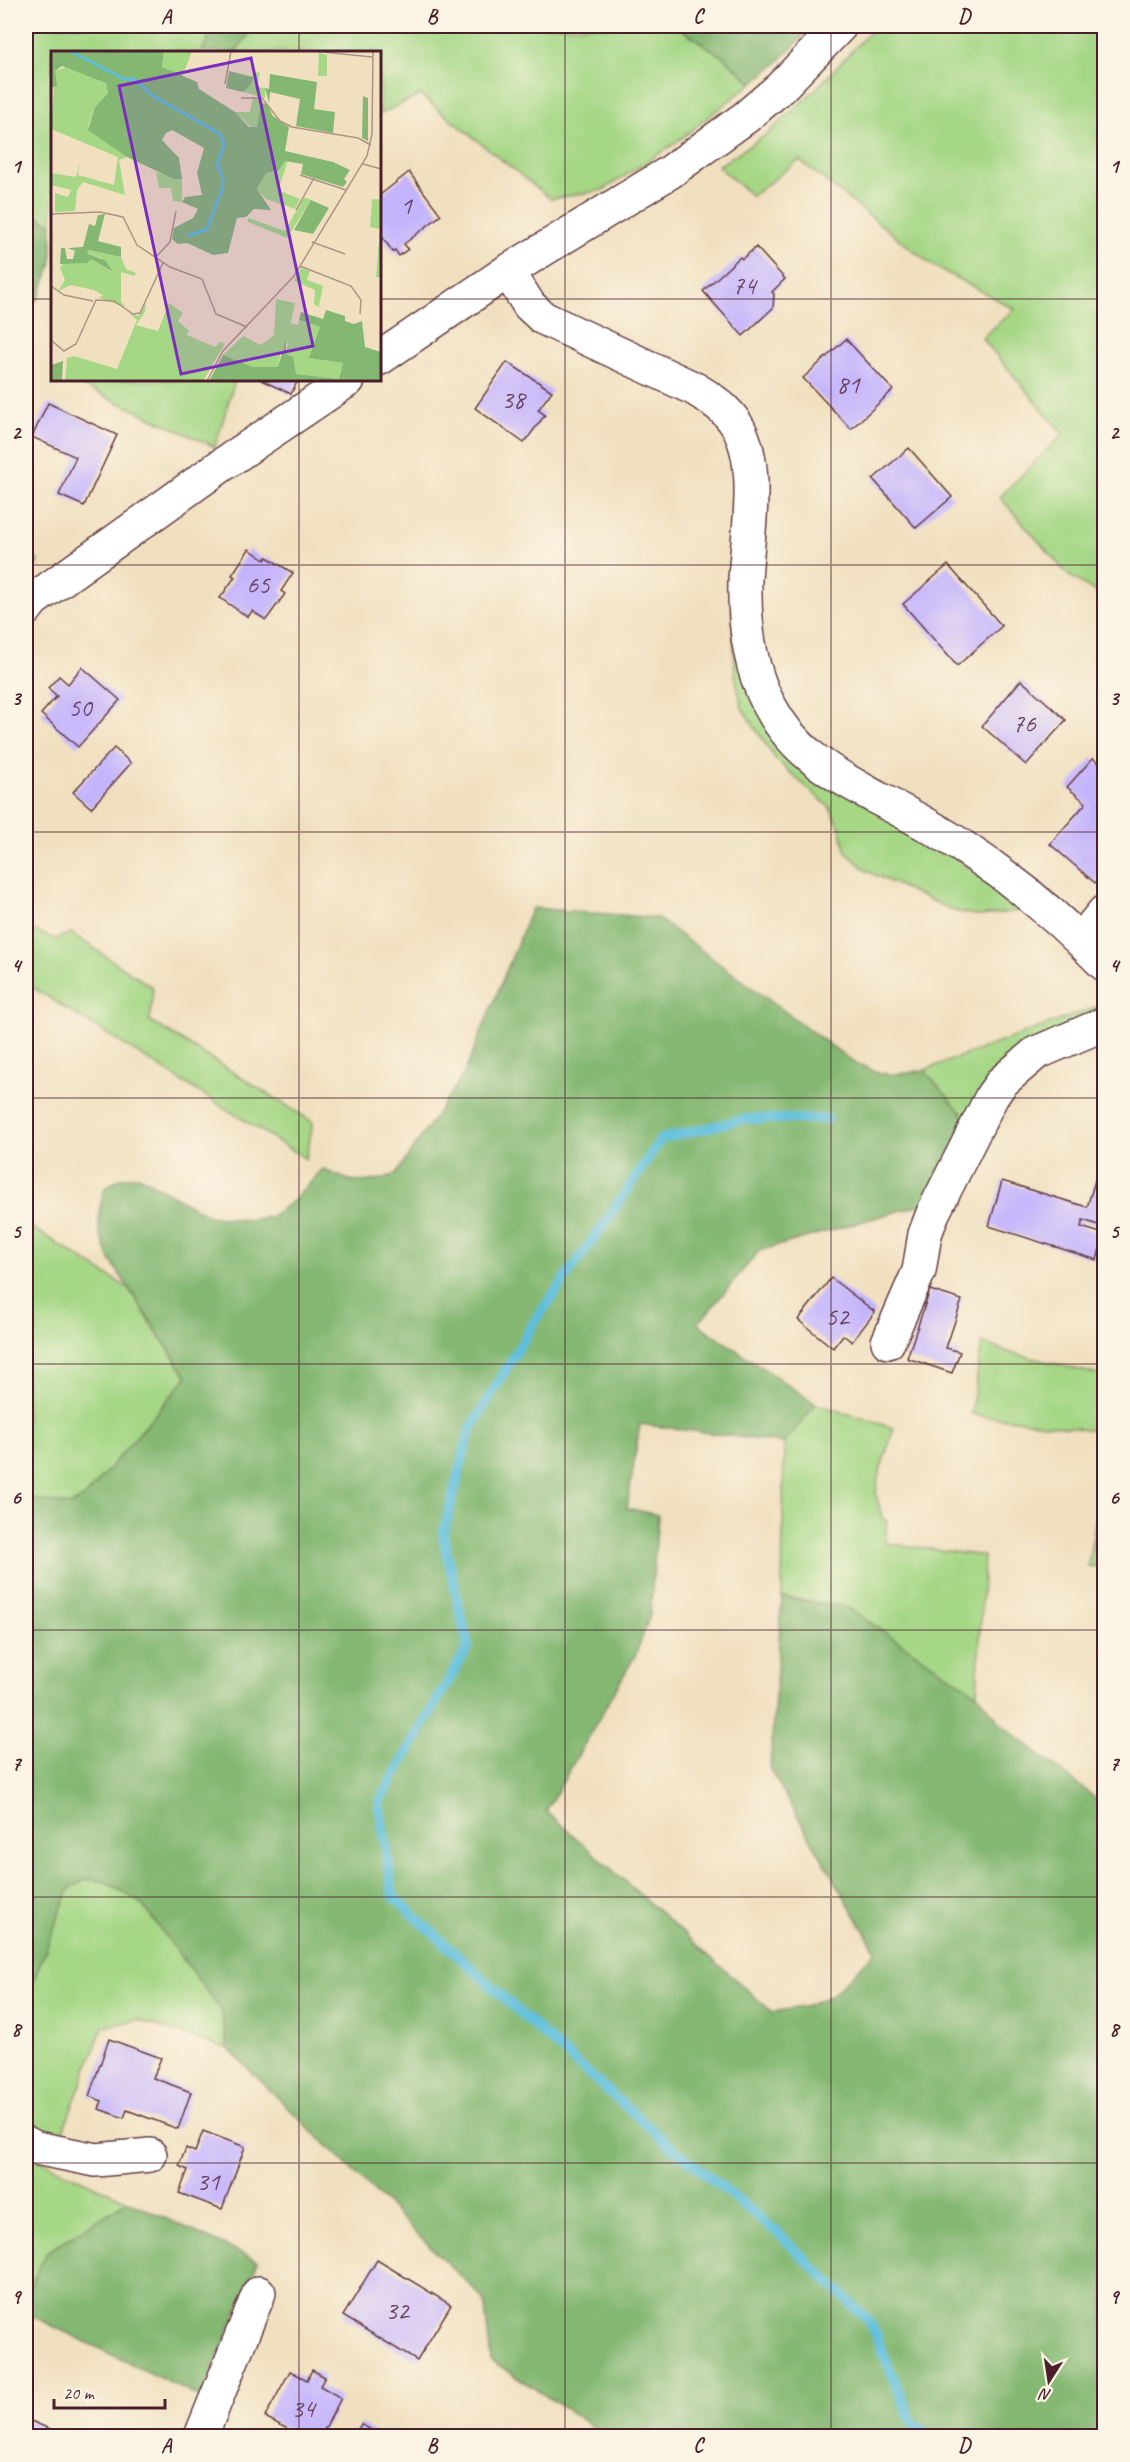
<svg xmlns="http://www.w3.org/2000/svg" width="1130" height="2462" font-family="Caveat,sans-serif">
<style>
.green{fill:#a5d785;stroke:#787b58;stroke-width:1.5}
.forest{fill:#84b872;stroke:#676c4e;stroke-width:1.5}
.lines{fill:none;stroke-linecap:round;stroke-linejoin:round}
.stream{stroke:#5ebfdc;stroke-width:10}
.building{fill:#c4b4fd}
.minor-casing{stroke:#633c41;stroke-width:36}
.minor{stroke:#fff;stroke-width:33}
.grid{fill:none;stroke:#4a1f2b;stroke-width:1.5;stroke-opacity:0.55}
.labels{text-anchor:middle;stroke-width:4.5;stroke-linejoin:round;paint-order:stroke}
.number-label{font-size:26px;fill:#684460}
.inset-river{fill:none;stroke:#5ebfdc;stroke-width:3}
.inset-road{fill:none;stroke:#ae9384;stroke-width:1.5}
.view{fill:#7b2cbf;fill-opacity:0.15;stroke:#7b2cbf;stroke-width:3}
.inset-edge{fill:none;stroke:#4a1f2b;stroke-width:3}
.neatline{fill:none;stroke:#4a1f2b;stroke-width:2}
.grid-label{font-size:20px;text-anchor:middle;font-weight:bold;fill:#4a1f2b}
</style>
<rect width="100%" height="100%" fill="#fcf5e5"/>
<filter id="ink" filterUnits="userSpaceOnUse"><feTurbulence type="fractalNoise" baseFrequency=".0167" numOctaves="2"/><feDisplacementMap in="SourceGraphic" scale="12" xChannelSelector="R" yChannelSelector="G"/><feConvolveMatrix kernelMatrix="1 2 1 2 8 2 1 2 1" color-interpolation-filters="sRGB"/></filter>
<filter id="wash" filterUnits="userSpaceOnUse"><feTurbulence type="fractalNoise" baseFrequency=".008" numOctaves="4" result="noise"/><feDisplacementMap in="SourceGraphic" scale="24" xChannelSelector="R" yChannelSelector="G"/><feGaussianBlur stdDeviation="1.35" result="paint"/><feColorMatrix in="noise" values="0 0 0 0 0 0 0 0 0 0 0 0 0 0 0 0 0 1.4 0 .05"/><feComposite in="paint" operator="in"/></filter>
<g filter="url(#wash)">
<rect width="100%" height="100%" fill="#f0e0c0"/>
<!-- green -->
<g class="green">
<polygon points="26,26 214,26 202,52 52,52 52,225 26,209"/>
<polygon points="255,26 676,26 723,57 752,83 674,144 603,190 551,199 420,95 380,114 380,52 235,52"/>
<polygon points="875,26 1104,26 1104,597 1068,575 1000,497 1063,434 982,338 1015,309 932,265 799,160 752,196 718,166 767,134 818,87"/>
<polygon points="70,380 235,380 215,447"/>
<polygon points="26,551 39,561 26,577"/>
<polygon points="732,608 751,684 920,831 1025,910 982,916 954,911 867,871 846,852 840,828 830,808 776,760 742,708 735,675"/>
<polygon points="26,928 56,939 71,933 153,988 150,1021 313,1122 306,1159 29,985 26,990"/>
<polygon points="1104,1004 1104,1013 967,1119 924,1070"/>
<polygon points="26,1224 128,1288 187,1377 85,1497 71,1505 41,1501 26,1496"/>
<polygon points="982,1343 1008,1352 1104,1376 1104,1432 971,1414"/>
<polygon points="816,1404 894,1428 878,1477 876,1494 882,1518 887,1521 885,1543 984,1556 977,1694 848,1608 782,1597 784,1443"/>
<polygon points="1104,1472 1104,1525 1095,1567 1088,1566"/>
<polygon points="87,1879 107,1882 141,1903 221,2010 228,2049 138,2020 103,2027 57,2146 26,2136 26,2000 69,1889"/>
<polygon points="26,2154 128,2201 47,2252 26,2294"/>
</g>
<!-- forest -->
<g class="forest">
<polygon points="214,26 255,26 235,52 202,52"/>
<polygon points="676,26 813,26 776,64 752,83 723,57"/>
<polygon points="26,209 52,225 52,263 37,301 26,294"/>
<path d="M532 908 657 918 852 1061C884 1077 889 1077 924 1070L967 1119 926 1203 759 1251 698 1324 816 1404 784 1443 640 1424 627 1508 658 1515 650 1615 636 1654 546 1811 772 2012 803 2007 832 1995 876 1951 770 1769 782 1597 848 1608 977 1694 1002 1725 1104 1805V2436H607L491 2360 484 2299 228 2049 221 2010 141 1903 107 1882 87 1879 69 1889 26 2000V1496L41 1501 71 1505 85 1497 187 1377 109 1258 99 1231 100 1207 105 1188 121 1178 139 1176 209 1216 246 1220 270 1217 293 1201 323 1169C353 1184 364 1186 396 1174L464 1074Z"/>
<polygon points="128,2201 258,2261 201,2398 26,2313 26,2294 47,2252"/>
</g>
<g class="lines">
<!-- stream -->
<polyline class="stream" points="827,1119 744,1119 661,1139 607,1220 534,1322 469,1432 443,1535 468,1647 379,1802 393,1896 553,2043 672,2147 777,2232 870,2322 911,2420 929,2436"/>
</g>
<g id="blocks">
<!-- building -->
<g class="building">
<polygon points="409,172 441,215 404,244 408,249 399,256 395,250 393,252 380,234 380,195"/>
<polygon points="756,247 785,279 772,292 774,294 773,308 743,336 703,291 740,257 742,259"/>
<polygon points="846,339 893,390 851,429 803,378"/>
<polygon points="507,362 552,391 538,410 545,415 524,443 475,408"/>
<polygon points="261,380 298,380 291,394"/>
<polygon points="48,403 117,435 84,506 59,495 76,457 32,437"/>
<polygon points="909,448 952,497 916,528 873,479"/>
<polygon points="249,549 265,560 267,557 293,573 281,591 285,594 266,620 252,611 248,617 220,598 235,577 232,575"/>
<polygon points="948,565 1002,626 957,666 903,604"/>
<polygon points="82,667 120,700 78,747 41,714 57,696 48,688 59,676 68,684"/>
<polygon points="1021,680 1066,720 1026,765 982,726"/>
<polygon points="114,748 131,763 91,808 73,792"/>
<polygon points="1093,758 1104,768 1104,872 1095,883 1050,844 1086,803 1067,787"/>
<polygon points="1104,1151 1104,1227 1083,1220 1081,1227 1104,1234 1097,1260 989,1226 1002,1181 1087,1207"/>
<polygon points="831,1278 875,1312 852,1342 843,1335 833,1348 798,1320"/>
<polygon points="930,1290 962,1300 946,1348 960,1352 952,1373 907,1358"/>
<polygon points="109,2039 161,2058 153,2078 191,2092 178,2129 127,2110 124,2118 99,2109 102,2101 89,2096"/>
<polygon points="203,2131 245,2147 222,2209 179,2193 188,2170 179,2166 186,2148 195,2152"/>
<polygon points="377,2260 451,2305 417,2361 343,2316"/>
<polygon points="312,2370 325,2377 320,2386 341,2398 321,2436 301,2436 265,2417 290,2371 307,2380"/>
<polygon points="26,2419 50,2429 47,2436 26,2436"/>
<polygon points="361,2424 381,2436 354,2436"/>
</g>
</g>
</g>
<g filter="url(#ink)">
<use href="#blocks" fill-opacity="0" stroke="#633c41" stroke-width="1.5"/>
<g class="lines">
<defs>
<g id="minor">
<path d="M508 271 529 305 543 318 695 389C710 398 726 408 736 424 762 464 747 535 745 580 744 622 749 666 768 703 794 754 832 773 879 799 910 815 940 831 969 851 1018 883 1063 922 1104 964"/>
<polyline points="380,358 508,271 670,172 746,117 780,88 840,26"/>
<polyline points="26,609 33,600 222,465 348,380"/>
<polyline points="1081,940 1104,912"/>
<polyline points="888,1342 919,1271 925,1234 933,1213 992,1096 1002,1082 1036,1053 1104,1024"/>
<polyline points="26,2143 36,2148 96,2160 150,2155"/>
<polyline points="201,2436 259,2293"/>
</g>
</defs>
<!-- minor casing -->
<use href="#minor" class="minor-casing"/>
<!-- minor -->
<use href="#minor" class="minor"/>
</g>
</g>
<!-- grid -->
<path class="grid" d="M299 26V52M565 26V2436M831 26V2436M26 299H52M380 299H1104M299 380V2436M26 565H1104M26 832H1104M26 1098H1104M26 1364H1104M26 1630H1104M26 1897H1104M26 2163H1104"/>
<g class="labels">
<!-- number labels -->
<g class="number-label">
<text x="406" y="214">1</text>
<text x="744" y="294">74</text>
<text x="848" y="393">81</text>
<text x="513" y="408">38</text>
<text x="258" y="593">65</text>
<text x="80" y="716">50</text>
<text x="1024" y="732">76</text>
<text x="837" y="1325">52</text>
<text x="208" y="2190">31</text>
<text x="397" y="2319">32</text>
<text x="303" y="2417">34</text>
</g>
</g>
<!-- overview -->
<g transform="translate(51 51)">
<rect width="330" height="330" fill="#f0e0c0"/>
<path d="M113 0H141L131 26 111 16ZM268 2 276 4V25H267ZM18 15 55 32 57 42 44 56 37 76 76 106 68 109 74 144 32 131 26 139 24 160 4 161V142L17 146 20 139 0 134V122L25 126 29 111 27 124 63 134 67 106 0 78 4 20ZM204 21 209 22 206 36 214 37V47L192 41ZM202 46 216 53 210 54 207 76 202 78 184 61H199ZM234 110H237L227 139 249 148 244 158 215 148 206 139 214 122 224 121ZM105 121 131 128V151L122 150 120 137H108ZM253 146 260 149 236 187 197 171V167L234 180ZM321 148 330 149V226H325L329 178 319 176ZM36 199 70 206 75 218 85 222 83 225 70 221V250L74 256 48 247 52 244 43 239 20 234 7 240 14 229 9 217 13 211 40 208 61 221 51 207 36 204ZM250 217 259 220 256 229 272 235 268 255 271 258 263 253 264 239 243 230ZM225 248 244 252 240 272 247 274 248 269 269 276 259 307 292 312 288 328 245 323 235 303 237 291 230 300 227 317 202 316 172 304 192 285 210 294 223 284ZM95 252 94 261 85 274 107 280 118 252 132 262 127 270 138 280 136 284 164 296 169 291 174 293 152 330H14L16 307 23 305 66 318 86 269 77 261 87 265Z" fill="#a5d785"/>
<path d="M0 0H113L111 16 146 31 148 38 184 61 198 76H206L210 53H216L222 65 238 76 234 100 282 111 299 119 293 128 296 131 292 136 250 123 252 113 234 110 227 120 215 122 206 138 220 159 203 158 195 166 186 167 177 202 162 204 136 192 127 193 121 188 123 177 142 167 147 158 131 151 134 146 151 144 146 122 153 97 121 79 115 82 111 89 128 107 131 128H123L76 106 37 79 44 56 57 42 55 32 11 15 4 20 6 35 0 37ZM178 20 202 26 200 33 192 41 175 37ZM219 23 266 31 263 58 284 61 282 82 245 75 249 48 219 41 218 52 214 37 218 38ZM312 45 317 47V90L311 87ZM260 149 278 157 262 183 243 179ZM54 163 47 190 70 196V206L37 199 36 203 54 209 62 221 40 208 36 212 9 213 10 197H14L16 208H22L24 200 17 197 32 196 38 173 44 175 47 164ZM275 259 294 265V270L303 273 311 270 314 296 330 301V330H158L172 304 202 316H227L235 289V303L242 306 245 323 288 328 292 312 258 307 269 276 248 269 250 261 272 268ZM12 310 11 330H0V314Z" fill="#84b872"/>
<path class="inset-river" d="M19 0 73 28H83L102 45 169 83 173 94 166 114 172 126 171 139 156 178 137 185"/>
<path class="inset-road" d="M262 0 321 6M174 33 180 0M190 47H211L229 70 241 76 307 87 320 94M312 113 330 118M249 124 295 139M245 159 263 127M0 163 49 161 72 166 86 194 119 216 151 228 165 263 196 276M261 191 294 203M104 207 119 191 125 160M249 215 300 235 310 249 309 263M0 235 13 244 42 250M0 289 13 300 25 293 45 249 63 250 82 263 89 262 112 212M156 330 172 300 243 225 316 105 321 83 322 0"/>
<path class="view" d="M200 7 262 295 130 323 68 35Z"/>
<rect width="330" height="330" class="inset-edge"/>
</g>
<!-- margin -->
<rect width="1130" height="2462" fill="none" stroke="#fcf5e5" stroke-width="66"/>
<!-- north arrow -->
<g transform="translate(1049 2381) rotate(192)" stroke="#fcf5e5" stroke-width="4.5" paint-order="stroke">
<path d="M0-4.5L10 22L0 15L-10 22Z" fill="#4a1f2b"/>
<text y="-9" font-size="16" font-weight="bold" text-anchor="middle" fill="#4a1f2b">N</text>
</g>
<!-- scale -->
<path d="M54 2399v9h111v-9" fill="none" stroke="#4a1f2b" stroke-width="3"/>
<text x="63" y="2399" font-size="18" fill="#4a1f2b" stroke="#fcf5e5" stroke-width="4.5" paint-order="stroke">20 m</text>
<rect x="33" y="33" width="1064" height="2396" class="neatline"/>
<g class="grid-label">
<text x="166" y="23">A</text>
<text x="432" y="23">B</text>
<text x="698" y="23">C</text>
<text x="964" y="23">D</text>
<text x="16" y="173">1</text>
<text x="1114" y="173">1</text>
<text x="16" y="439">2</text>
<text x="1114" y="439">2</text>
<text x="16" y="705">3</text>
<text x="1114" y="705">3</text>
<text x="16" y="972">4</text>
<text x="1114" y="972">4</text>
<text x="16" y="1238">5</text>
<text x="1114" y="1238">5</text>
<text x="16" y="1504">6</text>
<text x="1114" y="1504">6</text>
<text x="16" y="1770">7</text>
<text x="1114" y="1770">7</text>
<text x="16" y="2036">8</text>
<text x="1114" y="2036">8</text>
<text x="16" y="2303">9</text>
<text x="1114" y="2303">9</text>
<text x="166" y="2452">A</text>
<text x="432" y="2452">B</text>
<text x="698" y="2452">C</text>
<text x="964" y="2452">D</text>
</g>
</svg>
